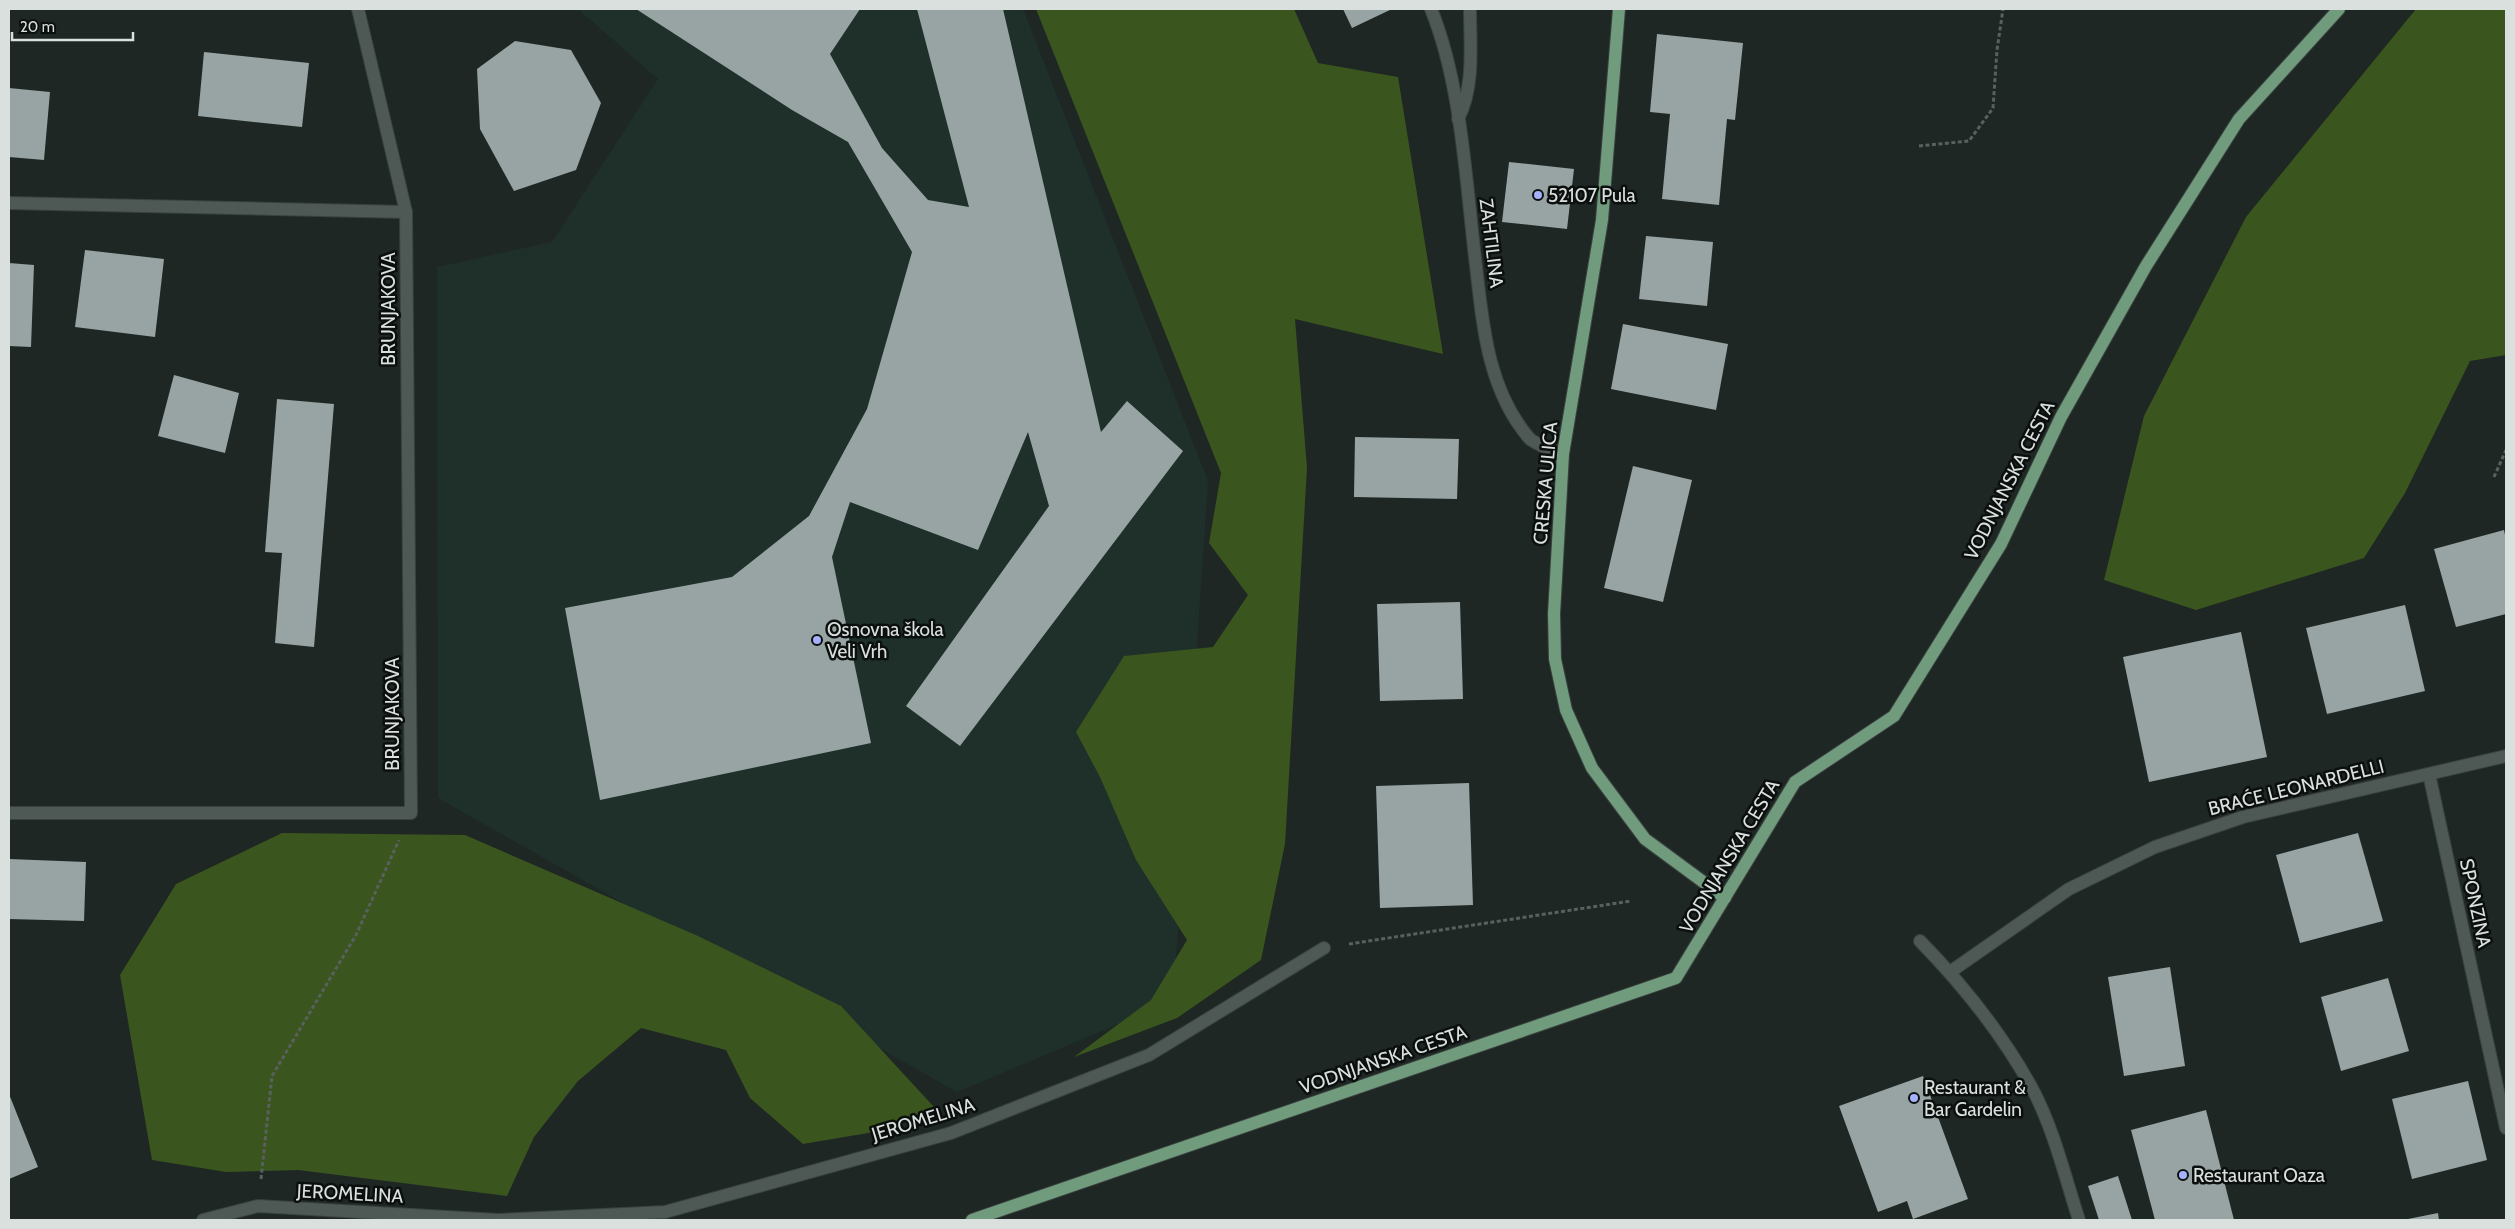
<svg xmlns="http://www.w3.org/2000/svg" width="2515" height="1229" font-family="Cabin,sans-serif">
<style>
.built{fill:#1f302a}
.forest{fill:#3b551e}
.building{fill:#97a4a3}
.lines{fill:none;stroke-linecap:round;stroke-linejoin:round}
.minor-casing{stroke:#3a423f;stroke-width:14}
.major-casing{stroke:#3a423f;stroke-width:14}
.path{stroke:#58615e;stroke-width:3;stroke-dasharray:4 2.5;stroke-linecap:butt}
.minor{stroke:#4e5855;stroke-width:12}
.major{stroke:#719b7d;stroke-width:12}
.poi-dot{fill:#a5b1fc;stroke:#0b0f0e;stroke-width:2}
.labels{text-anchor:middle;stroke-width:5;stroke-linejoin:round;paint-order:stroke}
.poi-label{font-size:19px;fill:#d9e0dd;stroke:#0b0f0e;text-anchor:start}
.street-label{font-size:19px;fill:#d9e0dd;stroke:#0b0f0e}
</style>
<rect width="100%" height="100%" fill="#1e2724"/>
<!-- built -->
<polygon class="built" points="578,9 1023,9 1208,481 1173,1001 957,1092 438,798 437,267 552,242 658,79"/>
<!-- forest -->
<g class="forest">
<polygon points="1036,9 1294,9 1318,63 1398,77 1443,354 1295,319 1307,468 1285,844 1261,960 1177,1018 1074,1057 1151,1000 1187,940 1136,860 1100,777 1076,732 1124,656 1213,647 1248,595 1209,543 1221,473"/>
<polygon points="2416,9 2506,9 2506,355 2470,361 2405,493 2364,558 2196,610 2104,580 2144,416 2246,217"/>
<polygon points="282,833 465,835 698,936 841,1006 934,1107 886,1130 803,1144 750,1098 726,1050 641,1028 578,1081 534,1137 507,1196 298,1170 226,1172 152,1160 120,975 176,884"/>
</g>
<!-- building -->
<g class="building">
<polygon points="636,9 860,9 830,54 882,148 928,200 969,207 917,9 1003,9 1101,432 1127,401 1183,451 960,746 906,706 1049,506 1028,432 978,550 850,502 832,557 871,743 600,800 565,608 732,577 809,516 867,409 912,252 848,142 792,110"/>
<polygon points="1343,9 1392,9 1352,28"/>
<polygon points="1657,34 1743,43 1735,120 1727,119 1719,205 1662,199 1670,114 1650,112"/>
<polygon points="515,41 571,50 601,103 576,170 514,191 480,129 477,69"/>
<polygon points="204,52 309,63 302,127 198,116"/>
<polygon points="9,88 50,92 44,160 9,157"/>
<polygon points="1509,162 1574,169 1567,229 1502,222"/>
<polygon points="1646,236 1713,242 1707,306 1639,299"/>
<polygon points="85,250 164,259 155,337 75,327"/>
<polygon points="9,263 34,265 31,347 9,346"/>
<polygon points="1623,324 1728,344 1716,410 1611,389"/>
<polygon points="174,375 239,393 225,453 158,436"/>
<polygon points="277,399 334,404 314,647 275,643 282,553 265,552"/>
<polygon points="1355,437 1459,439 1457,499 1354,497"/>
<polygon points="1633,466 1692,480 1663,602 1604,588"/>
<polygon points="2504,530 2506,540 2506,614 2456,627 2434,549"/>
<polygon points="1460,602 1463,699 1380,701 1377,604"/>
<polygon points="2405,605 2425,691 2327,714 2306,628"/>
<polygon points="2241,632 2267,757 2149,782 2123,657"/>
<polygon points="1469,783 1473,905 1380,908 1376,786"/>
<polygon points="2358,833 2383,921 2300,943 2276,855"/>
<polygon points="9,859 86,862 84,921 9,919"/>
<polygon points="2170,967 2185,1066 2124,1076 2108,977"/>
<polygon points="2388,978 2409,1051 2341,1071 2321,997"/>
<polygon points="1923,1076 1968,1199 1913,1219 1907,1201 1878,1212 1839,1106"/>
<polygon points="2468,1081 2487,1160 2412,1179 2392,1099"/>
<polygon points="9,1094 38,1167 9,1179"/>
<polygon points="2206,1110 2234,1220 2155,1220 2131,1130"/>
<polygon points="2118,1176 2132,1220 2099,1220 2088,1186"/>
<polygon points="2438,1213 2439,1220 2408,1220 2408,1219"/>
</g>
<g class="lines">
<defs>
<g id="minor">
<path d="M1431 9C1462 85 1466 185 1476 266 1483 327 1488 390 1529 438 1536 445 1553 450 1563 454"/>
<path d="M1458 119C1475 87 1470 44 1470 9"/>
<polyline points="9,203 406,212"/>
<polyline points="2429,774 2506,1128"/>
<polyline points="9,813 411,813 406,212 358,9"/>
<path d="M1920 941C1963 985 2003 1035 2033 1090 2054 1130 2065 1177 2079 1220"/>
<polyline points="1950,972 2069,889 2155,847 2243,817 2506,756"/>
<polyline points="203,1220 258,1206 498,1220"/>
<polyline points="499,1220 665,1212 951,1133 1149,1055 1324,948"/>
</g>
<g id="major">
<polyline points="1619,9 1602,220 1563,454 1554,614 1555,659 1566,710 1592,768 1645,839 1725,898"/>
<polyline points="972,1220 1676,978 1795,782 1894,716 2001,544 2061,417 2146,266 2239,119 2339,9"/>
</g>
</defs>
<!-- minor casing -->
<use href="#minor" class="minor-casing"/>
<!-- major casing -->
<use href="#major" class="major-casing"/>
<!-- path -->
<g class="path">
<polyline points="1919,146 1969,141 1993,108 1997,50 2003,9"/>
<polyline points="2494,477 2506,450"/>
<polyline points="1349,944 1631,901"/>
<polyline points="261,1179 272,1076 356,935 399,840"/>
</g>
<!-- minor -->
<use href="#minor" class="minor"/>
<!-- major -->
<use href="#major" class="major"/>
</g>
<!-- markers -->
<g class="poi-dot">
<circle cx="1538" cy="195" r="5"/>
<circle cx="817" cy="640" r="5"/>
<circle cx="1914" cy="1098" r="5"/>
<circle cx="2183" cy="1175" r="5"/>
</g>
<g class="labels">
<!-- poi labels -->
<g class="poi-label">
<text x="1548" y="202">52107 Pula</text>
<text x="827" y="636">Osnovna škola<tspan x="827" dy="22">Veli Vrh</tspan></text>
<text x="1924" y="1094">Restaurant &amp;<tspan x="1924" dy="22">Bar Gardelin</tspan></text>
<text x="2193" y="1182">Restaurant Oaza</text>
</g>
<!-- street labels -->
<g class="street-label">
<text transform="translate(1492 243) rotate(83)" y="7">ZAHTILINA</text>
<text transform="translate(388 309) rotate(-90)" y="7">BRUNJAKOVA</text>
<text transform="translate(2009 480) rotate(-63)" y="7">VODNJANSKA CESTA</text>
<text transform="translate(1545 483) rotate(-85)" y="7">CRESKA ULICA</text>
<text transform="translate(392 714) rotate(-90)" y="7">BRUNJAKOVA</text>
<text transform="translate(2296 787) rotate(-14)" y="7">BRAĆE LEONARDELLI</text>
<text transform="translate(1729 856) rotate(-59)" y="7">VODNJANSKA CESTA</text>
<text transform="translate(2476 903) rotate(78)" y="7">SPONZINA</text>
<text transform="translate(1383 1059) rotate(-19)" y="7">VODNJANSKA CESTA</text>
<text transform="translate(923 1119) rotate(-17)" y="7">JEROMELINA</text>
<text transform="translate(350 1193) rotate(3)" y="7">JEROMELINA</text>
</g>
</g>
<!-- border -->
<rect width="2515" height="1229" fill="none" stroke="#d9e0dd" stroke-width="20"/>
<!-- scale -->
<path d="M12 32v8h121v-8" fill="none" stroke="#d9e0dd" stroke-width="2.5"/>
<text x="20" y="32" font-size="15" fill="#d9e0dd" stroke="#0b0f0e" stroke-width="4" paint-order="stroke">20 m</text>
</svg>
